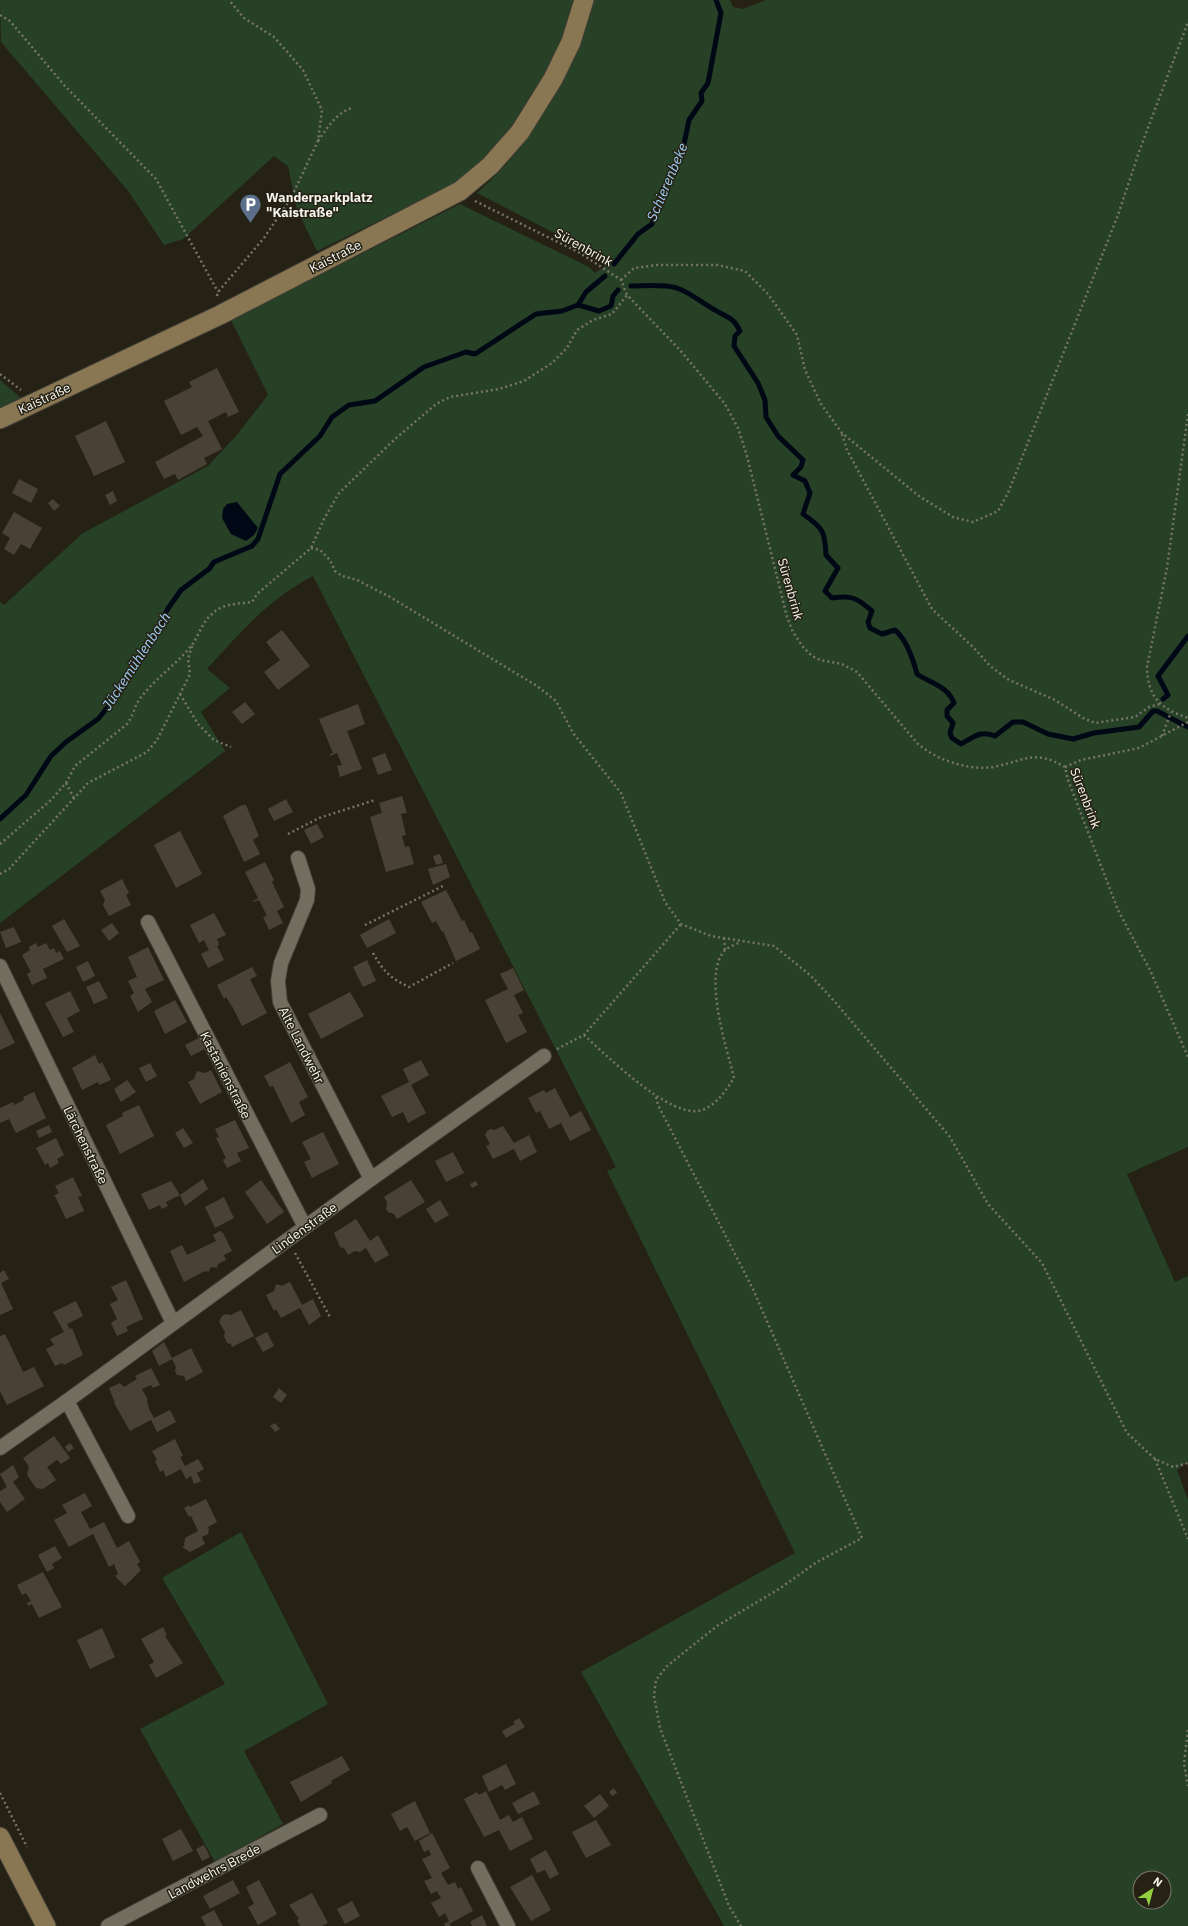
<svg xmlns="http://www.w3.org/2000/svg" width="1188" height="1926" font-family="'IBM Plex Sans',sans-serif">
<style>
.green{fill:#264126;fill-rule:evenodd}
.water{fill:#000815}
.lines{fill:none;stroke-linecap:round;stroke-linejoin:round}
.stream{stroke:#000815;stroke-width:5}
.building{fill:#494135}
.street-casing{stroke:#413e36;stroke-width:16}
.secondary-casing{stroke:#413e36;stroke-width:21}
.path{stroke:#767469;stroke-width:2.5;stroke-dasharray:2 3;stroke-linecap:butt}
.street{stroke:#716d5f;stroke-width:14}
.secondary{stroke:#897652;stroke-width:19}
.labels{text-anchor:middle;stroke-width:3;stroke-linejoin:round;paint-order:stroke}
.poi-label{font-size:13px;font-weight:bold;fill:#f7f5ed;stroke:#252215;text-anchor:start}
.street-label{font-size:13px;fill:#f7f5ed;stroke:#252215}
.water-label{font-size:14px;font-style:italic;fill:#9fcff6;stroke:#252215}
</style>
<rect width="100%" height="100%" fill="#252215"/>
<!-- green -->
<g class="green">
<polygon points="0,0 573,0 562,37 545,73 513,124 484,159 454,184 317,251 297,210 288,166 274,156 183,239 164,245 129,192 1,42"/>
<path d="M593 0H730L733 7 743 9 766 0H1188V1147L1127 1174 1175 1282 1188 1276V1462L1177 1470 1188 1500V1926H724L581 1672 795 1553 607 1171 616 1167 313 576C269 599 240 632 207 669L230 688 201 712 225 751 0 923V602L4 605 83 533 208 466 236 436 268 395 231 320 460 204 589 267 595 273 608 264 589 251 477 193C540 137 566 78 593 0ZM1140 1878H1164V1902H1140Z"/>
<polygon points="0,380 20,397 19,402 0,411"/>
<polygon points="241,1532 328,1704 244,1751 283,1824 215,1862 140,1729 225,1684 162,1578"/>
</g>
<!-- water -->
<polygon class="water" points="237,502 258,528 254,535 246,541 231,534 222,518 223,509 227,504"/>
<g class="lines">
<!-- stream -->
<g class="stream">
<polyline points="614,264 638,234 652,224 662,191 682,154 689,120 702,101 701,93 708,83 721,13 716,0"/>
<path d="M631 286C646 286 663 284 677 288 691 293 702 303 715 310 727 318 733 316 740 331L735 336 734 346 758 383 765 400 766 417 778 436 803 460 801 467 793 475 805 481 810 493 803 514C823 528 825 531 826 555L838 568 825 591 832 598C852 595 857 598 872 611L868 622 870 628 882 634 895 630C907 640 913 659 917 674 930 683 948 686 954 703L947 710V716L953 723 950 733 952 738 961 744C974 737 980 730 995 736L1013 722H1023L1048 734 1073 739 1094 733 1139 727 1153 711H1157L1188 727"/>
<polyline points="578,305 586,292 605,276"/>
<polyline points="1163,699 1168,695 1158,676 1188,636"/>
<polyline points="0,819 26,795 51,756 66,742 98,719 117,696 141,654 153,639 167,610 181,590 209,569 214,562 252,546 258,539 280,474 320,436 332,417 349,405 375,401 424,367 466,352 475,354 536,314 562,311 578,305 599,311 611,306 613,296 618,290"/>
</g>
</g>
<!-- building -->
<g class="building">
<polygon points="217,368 239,412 228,417 226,412 208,421 222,449 204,458 207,464 178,480 175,474 164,479 155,462 203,436 197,427 181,435 164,401 192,387 189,382"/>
<polygon points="106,421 125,462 94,476 75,436"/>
<polygon points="19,479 38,489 31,503 12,493"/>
<polygon points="113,491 117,501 110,505 105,495"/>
<polygon points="53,499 60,506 54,511 48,503"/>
<polygon points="14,512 42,528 30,549 21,544 14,555 4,549 10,538 2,533"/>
<polygon points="282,630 310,666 278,690 264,672 280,660 266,642"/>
<polygon points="245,702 255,714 242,724 232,712"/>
<polygon points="358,704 365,724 347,731 362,769 340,777 337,766 342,765 337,753 330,756 330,754 333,753 319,719"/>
<polygon points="385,753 392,770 378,775 372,758"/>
<polygon points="402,796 407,813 401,814 406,835 402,836 405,847 409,846 414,864 386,872 370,817 382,813 379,803"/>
<polygon points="286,799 293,812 274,821 268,809"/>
<polygon points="242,805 246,805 259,836 253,840 260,854 244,862 223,816"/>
<polygon points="317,824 324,837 311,844 304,830"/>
<polygon points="180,831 202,874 176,888 154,845"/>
<polygon points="440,854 443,863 436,865 433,856"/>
<polygon points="265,862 274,880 272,882 284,907 277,911 283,923 269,930 263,917 267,916 259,900 254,902 253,901 258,898 245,872"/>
<polygon points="446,864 450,877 433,885 428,869"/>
<polygon points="122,879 129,893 126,895 131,905 109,916 103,905 105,900 100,891"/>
<polygon points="446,890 462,921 464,920 470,933 472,932 480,949 456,961 443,931 442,932 436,921 432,923 421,902"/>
<polygon points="214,913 226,935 217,939 219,945 217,946 224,960 208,968 201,954 209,950 204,940 199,943 190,925"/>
<polygon points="64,919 80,946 67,952 52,926"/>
<polygon points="389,919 396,933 367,948 360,935"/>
<polygon points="112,923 119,933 109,941 101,930"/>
<polygon points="14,927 21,942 6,948 0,932"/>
<polygon points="36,943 38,947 46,943 50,950 54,948 56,953 60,951 64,959 43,969 47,978 32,985 27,974 31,972 22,955 30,950 29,947"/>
<polygon points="148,947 164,980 145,989 152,1002 138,1012 130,996 134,993 128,981 137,977 128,957"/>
<polygon points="367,960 376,981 363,987 353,967"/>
<polygon points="88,961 95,976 83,982 76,967"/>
<polygon points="252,967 257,976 250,979 267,1013 242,1026 233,1008 226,997 224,999 217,985"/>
<polygon points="513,968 524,990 514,995 523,1013 518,1015 527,1032 506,1043 485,1000 508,989 500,974"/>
<polygon points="99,981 108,998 94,1004 86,987"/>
<polygon points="70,991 80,1011 67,1018 74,1032 63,1037 45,1003"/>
<polygon points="350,992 364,1016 321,1039 308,1014"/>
<polygon points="175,1000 187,1022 165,1034 154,1011"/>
<polygon points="0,1013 15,1043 0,1050"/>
<polygon points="201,1037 207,1048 191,1056 185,1045"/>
<polygon points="95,1055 99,1064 102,1062 111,1080 99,1085 98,1082 82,1090 72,1068"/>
<polygon points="421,1060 429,1075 411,1085 426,1113 408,1123 403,1112 392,1117 381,1096 409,1082 403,1069"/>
<polygon points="290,1062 308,1097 299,1102 305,1115 291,1123 273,1086 270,1087 264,1076"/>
<polygon points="150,1063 157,1076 146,1082 139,1068"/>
<polygon points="211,1070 222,1092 200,1104 188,1082 194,1079 197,1071 205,1073"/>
<polygon points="127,1080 136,1092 121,1102 114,1089"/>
<polygon points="555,1088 570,1117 581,1111 591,1130 570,1141 561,1123 549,1129 540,1111 536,1113 528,1098 544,1090 546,1093"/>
<polygon points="34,1092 46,1118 16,1133 9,1119 0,1123 0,1108 13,1102 14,1105 24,1100 23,1097"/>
<polygon points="139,1105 154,1136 120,1154 106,1125 123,1116 122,1113"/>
<polygon points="235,1120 249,1148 237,1153 241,1161 227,1168 223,1160 226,1158 216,1138 219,1137 215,1129"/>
<polygon points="49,1125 52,1132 39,1138 36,1131"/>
<polygon points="503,1126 514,1143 529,1135 537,1152 520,1161 514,1149 493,1159 486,1146 490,1144 485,1135 487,1131 491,1129 494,1130"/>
<polygon points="183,1128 193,1143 184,1148 175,1133"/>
<polygon points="323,1132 339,1164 312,1178 304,1162 311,1159 302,1142"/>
<polygon points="56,1138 64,1155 57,1159 59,1163 50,1168 48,1163 45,1165 36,1148"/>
<polygon points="453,1152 464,1173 446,1182 435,1161"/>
<polygon points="73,1177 82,1196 78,1197 84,1211 66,1219 55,1196 53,1196 59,1193 55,1186"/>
<polygon points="203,1179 208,1189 185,1206 180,1195"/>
<polygon points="261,1180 284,1212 267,1224 245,1192"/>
<polygon points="411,1180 425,1202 397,1219 394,1214 388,1212 386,1209 387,1202 384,1197"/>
<polygon points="171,1181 180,1195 166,1202 168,1206 162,1209 160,1205 149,1210 141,1194"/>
<polygon points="476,1181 478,1185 472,1188 470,1184"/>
<polygon points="224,1197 234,1218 215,1228 205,1207"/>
<polygon points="440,1200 449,1215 435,1223 426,1209"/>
<polygon points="356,1219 370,1241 378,1235 389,1255 375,1263 366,1248 360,1252 355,1251 348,1255 344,1248 340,1247 334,1233"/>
<polygon points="220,1231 223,1233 232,1251 224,1255 226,1260 218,1264 217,1268 213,1267 210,1268 209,1272 205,1271 184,1282 170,1251 182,1245 187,1255 216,1241 213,1235"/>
<polygon points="4,1270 9,1279 1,1283 13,1309 0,1315 0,1273"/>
<polygon points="126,1280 143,1319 126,1327 128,1331 117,1336 111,1323 117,1319 110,1304 118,1300 111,1287"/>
<polygon points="290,1282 302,1305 313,1299 321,1316 309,1325 300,1308 281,1318 276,1309 274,1311 266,1295 274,1291 276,1284 282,1286"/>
<polygon points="76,1301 83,1316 67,1324 70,1329 72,1328 83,1355 64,1365 62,1363 55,1366 46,1349 54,1345 50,1339 64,1332 53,1312"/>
<polygon points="241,1310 254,1336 232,1347 231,1344 227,1343 224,1336 225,1332 219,1322 222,1316 226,1314 231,1315"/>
<polygon points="267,1332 274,1346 263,1352 255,1338"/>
<polygon points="5,1334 23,1372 34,1367 44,1386 7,1405 0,1391 0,1336"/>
<polygon points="164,1342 172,1358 191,1348 203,1372 186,1381 184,1376 177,1375 175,1371 176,1367 172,1359 159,1366 152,1351"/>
<polygon points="151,1368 160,1385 153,1388 151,1385 142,1389 148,1400 147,1401 149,1409 154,1418 170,1410 176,1422 157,1432 151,1420 130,1431 114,1403 115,1403 109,1388 120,1383 124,1387 137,1379 135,1376"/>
<polygon points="279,1388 287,1395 281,1403 273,1397"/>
<polygon points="275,1423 280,1429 275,1432 270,1426"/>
<polygon points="54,1436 70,1458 61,1464 57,1460 47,1467 56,1480 43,1489 36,1488 27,1475 29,1467 23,1458"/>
<polygon points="175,1439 183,1456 180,1457 185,1466 198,1459 204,1469 197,1473 201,1481 194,1484 191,1476 186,1479 181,1469 166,1477 163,1470 160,1472 155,1461 157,1460 152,1451"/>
<polygon points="70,1443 74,1448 68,1452 65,1447"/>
<polygon points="13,1465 19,1477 13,1482 25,1499 7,1512 0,1502 0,1491 7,1487 0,1474"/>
<polygon points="85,1493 92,1506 81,1512 90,1529 104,1522 117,1548 129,1541 140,1562 137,1564 141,1570 125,1586 115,1576 118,1574 114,1564 109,1567 93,1534 69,1547 54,1520 67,1513 62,1505"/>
<polygon points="206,1499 217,1522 208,1527 209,1530 208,1534 202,1537 205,1544 190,1552 182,1547 184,1546 185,1538 198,1531 191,1516 189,1517 184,1508 189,1505 190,1507"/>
<polygon points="55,1546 62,1558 52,1564 54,1568 47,1572 38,1555"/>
<polygon points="43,1572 62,1607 39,1618 32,1604 28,1606 27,1603 31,1601 26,1593 22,1595 17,1585"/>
<polygon points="163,1627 167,1635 165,1636 183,1663 156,1678 149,1665 154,1662 141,1639"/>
<polygon points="102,1628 115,1657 90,1669 77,1640"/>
<polygon points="519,1718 525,1727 506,1738 502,1731 515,1724 513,1722"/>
<polygon points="342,1756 350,1770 331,1781 332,1783 301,1802 290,1782"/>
<polygon points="506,1764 516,1784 505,1790 502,1785 489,1792 482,1776"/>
<polygon points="614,1788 617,1793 612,1796 609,1792"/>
<polygon points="486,1791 500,1820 509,1815 513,1822 522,1817 533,1839 510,1851 499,1830 484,1837 464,1799 477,1792 479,1795"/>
<polygon points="534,1791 540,1804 518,1814 512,1803"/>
<polygon points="600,1794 609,1806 594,1818 584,1806"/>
<polygon points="415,1801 430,1833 415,1841 407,1827 400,1831 391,1814"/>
<polygon points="596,1820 611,1845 586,1858 572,1832"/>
<polygon points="181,1829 193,1851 173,1861 162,1839"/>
<polygon points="432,1833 450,1868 441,1873 448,1885 455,1882 458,1889 461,1887 473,1911 449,1924 451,1926 445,1926 444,1924 449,1921 445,1913 439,1917 431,1903 441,1898 437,1891 431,1894 424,1881 432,1878 422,1859 431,1855 429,1850 424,1852 419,1841"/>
<polygon points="204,1845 210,1857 202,1861 196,1849"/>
<polygon points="546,1850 559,1874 550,1879 545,1870 537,1873 530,1859"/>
<polygon points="532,1875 551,1910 531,1921 510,1887"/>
<polygon points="233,1880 240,1893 210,1909 203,1896"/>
<polygon points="259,1880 277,1914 258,1925 248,1907 254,1904 246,1887"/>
<polygon points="312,1893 328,1923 322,1926 300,1926 297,1920 299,1919 289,1905"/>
<polygon points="352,1901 360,1916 345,1924 337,1909"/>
<polygon points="214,1910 220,1921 223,1926 206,1926 201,1917"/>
<polygon points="482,1915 487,1926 472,1926 470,1922"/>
</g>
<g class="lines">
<defs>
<g id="street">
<polyline points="298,858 308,889 307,900 281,963 278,981 280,1002 371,1179"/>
<polyline points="148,922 305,1227"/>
<polyline points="0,966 173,1323"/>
<polyline points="67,1401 128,1516"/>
<polyline points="0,1448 67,1401 371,1179 544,1056"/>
<polyline points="478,1868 508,1926"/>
<polyline points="108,1926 320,1815"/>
</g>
<g id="secondary">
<polyline points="0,419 220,315 460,191 490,166 520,132 553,79 571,42 584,0"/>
<polyline points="0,1837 46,1926"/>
</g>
</defs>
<!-- street casing -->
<use href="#street" class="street-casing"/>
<!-- secondary casing -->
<use href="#secondary" class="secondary-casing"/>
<!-- path -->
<g class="path">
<polyline points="0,15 10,21 64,85 156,179 218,292"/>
<path d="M318 141C328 127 336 113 352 108"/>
<path d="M475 201 580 253 621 280 627 295 680 350 725 404 738 428 747 456 787 617 793 632 803 647 812 656 820 660 842 664 857 672 918 744C938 761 972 772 998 766 1028 759 1035 750 1065 767L1068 780 1118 910 1150 970 1188 1057"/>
<polyline points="621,280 634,268 657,265 717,265 745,271 768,294 797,335 805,370 821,404 842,433 919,496 953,517 973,522 998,511 1008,493 1118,215 1140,149 1188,22"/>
<polyline points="217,296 218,292 264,238 291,198 318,141 322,110 303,70 274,37 244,18 229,0"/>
<polyline points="0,374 21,390"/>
<path d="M1188 414 1167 568 1147 667C1148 698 1160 708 1188 718"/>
<polyline points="842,434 847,450 932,609 974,648 990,666 1009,680 1055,700 1083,718 1095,723 1135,717 1149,707 1160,704"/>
<polyline points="311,548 320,550 330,560 335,571 342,576 357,580 390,597 537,686 556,701 573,733 621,793 665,902 681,924 711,936 774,946 810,975 835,1002 950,1137 988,1204 1042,1263 1127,1433 1155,1459 1173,1467 1188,1463"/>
<polyline points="180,694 198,724 214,740 231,747"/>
<polyline points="1162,736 1171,712"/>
<polyline points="1065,767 1081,760 1139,748 1188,722"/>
<polyline points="66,783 74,798"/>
<polyline points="288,834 319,818 375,800"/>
<path d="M0 844 51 800 66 783 75 766 126 725C133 717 134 708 139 700 154 679 176 665 192 645 199 635 203 621 212 614 223 603 238 604 252 602L257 594 311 548 324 519 339 493 395 439 436 404 450 397 499 389 524 381 552 363 567 348 577 330 593 320 612 314 627 295"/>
<polyline points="0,874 9,869 88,783 147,752 157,740 190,674 188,659 192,646"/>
<polyline points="365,925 443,886"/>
<polyline points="724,938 725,950"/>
<path d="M373 953C383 971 390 978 409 987L453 963"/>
<path d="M584 1035C605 1054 672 1121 702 1110 718 1104 725 1091 734 1078 727 1049 702 974 725 950 729 947 736 944 741 942"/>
<polyline points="557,1049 584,1035 681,924"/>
<polyline points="656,1097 658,1105 752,1287 862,1538 817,1562 779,1589 717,1626 667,1666 656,1680 654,1696 660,1728 729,1906 741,1926"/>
<polyline points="295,1253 330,1317"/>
<polyline points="1155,1459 1188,1539"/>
<polyline points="1188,1730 1184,1763 1188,1786"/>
<polyline points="0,1793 27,1847"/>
</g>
<!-- street -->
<use href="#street" class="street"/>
<!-- secondary -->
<use href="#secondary" class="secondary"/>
</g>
<!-- icons -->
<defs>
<symbol id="parking-pin" viewBox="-11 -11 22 30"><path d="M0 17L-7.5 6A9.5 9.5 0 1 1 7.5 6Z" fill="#5c6f8a" stroke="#252215"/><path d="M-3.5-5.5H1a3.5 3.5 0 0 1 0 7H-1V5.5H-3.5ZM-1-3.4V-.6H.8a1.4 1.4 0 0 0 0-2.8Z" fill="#fff"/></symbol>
</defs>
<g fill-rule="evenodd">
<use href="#parking-pin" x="238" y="192" width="25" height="34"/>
</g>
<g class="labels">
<!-- poi labels -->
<g class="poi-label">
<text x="266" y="202">Wanderparkplatz<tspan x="266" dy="15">"Kaistraße"</tspan></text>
</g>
<!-- street labels -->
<g class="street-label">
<text transform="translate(584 247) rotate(29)" y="5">Sürenbrink</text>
<text transform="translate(335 256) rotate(-27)" y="5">Kaistraße</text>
<text transform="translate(44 398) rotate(-25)" y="5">Kaistraße</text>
<text transform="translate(791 589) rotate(74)" y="5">Sürenbrink</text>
<text transform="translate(1086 798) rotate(69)" y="5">Sürenbrink</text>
<text transform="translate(302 1045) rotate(63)" y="5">Alte Landwehr</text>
<text transform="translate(226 1075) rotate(63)" y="5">Kastanienstraße</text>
<text transform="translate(86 1145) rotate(64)" y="5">Lärchenstraße</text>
<text transform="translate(304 1228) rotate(-36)" y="5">Lindenstraße</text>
<text transform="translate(214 1871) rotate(-28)" y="5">Landwehrs Brede</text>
</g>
<!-- water labels -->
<g class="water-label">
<text transform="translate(667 182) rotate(-67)" y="5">Schierenbeke</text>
<text transform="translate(136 661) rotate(-57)" y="5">Jückemühlenbach</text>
</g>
</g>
<!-- north arrow -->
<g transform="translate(1152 1890) rotate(36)"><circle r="19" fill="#252215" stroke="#79766b"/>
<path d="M0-3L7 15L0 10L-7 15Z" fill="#92cd3e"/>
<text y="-6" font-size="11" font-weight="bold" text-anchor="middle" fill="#f7f5ed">N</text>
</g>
</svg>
